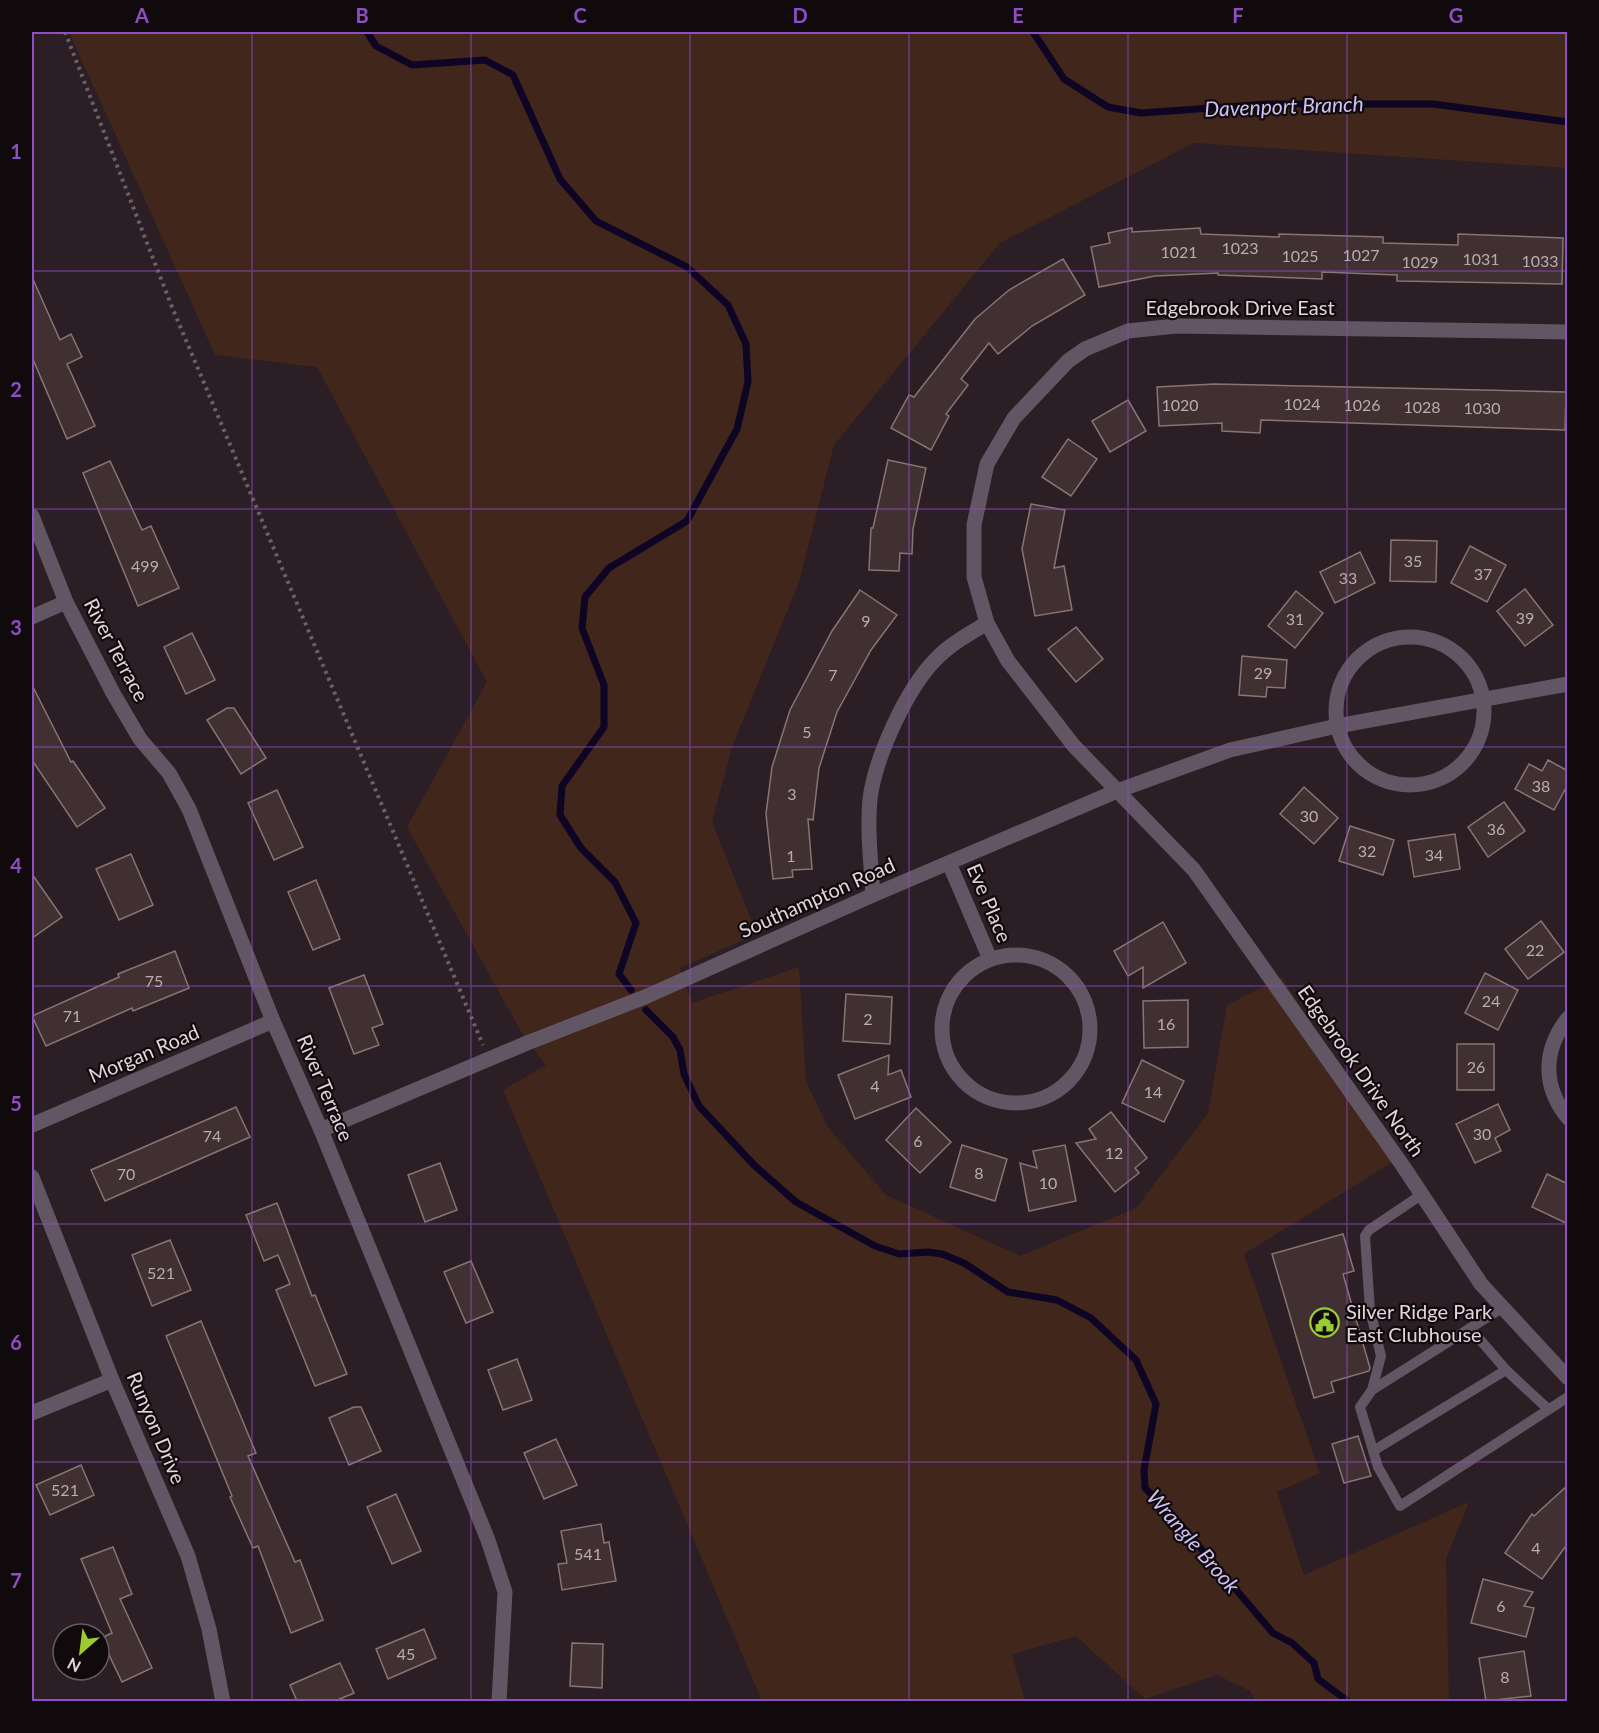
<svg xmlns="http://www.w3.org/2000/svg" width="1599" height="1733" font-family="Lato,sans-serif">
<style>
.green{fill:#41261b}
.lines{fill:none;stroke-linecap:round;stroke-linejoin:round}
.stream{stroke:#0e0423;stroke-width:7}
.building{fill:#413031;stroke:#887474;stroke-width:1.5}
.path{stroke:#6c6066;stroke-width:4;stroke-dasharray:3 4.5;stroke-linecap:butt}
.service{stroke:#625564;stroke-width:10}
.minor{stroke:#625564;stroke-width:15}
.grid{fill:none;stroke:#8f4ec5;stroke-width:1.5;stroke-opacity:0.55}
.labels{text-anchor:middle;stroke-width:4.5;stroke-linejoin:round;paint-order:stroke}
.number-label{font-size:16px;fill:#b8acb0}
.street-label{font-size:20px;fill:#e0d6db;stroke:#110a0d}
.poi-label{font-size:20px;fill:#e0d6db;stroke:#110a0d;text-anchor:start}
.water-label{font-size:21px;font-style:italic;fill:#cdc1f6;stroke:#110a0d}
.neatline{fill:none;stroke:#8f4ec5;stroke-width:2}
.grid-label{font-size:20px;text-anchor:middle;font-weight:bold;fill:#8f4ec5}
</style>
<rect width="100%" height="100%" fill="#2c1e25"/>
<!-- green -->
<polygon class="green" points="69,32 1567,32 1567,168 1194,143 1000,243 834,445 799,582 732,747 712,822 757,934 680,968 692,1003 799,967 806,1081 827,1126 886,1195 1020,1256 1136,1208 1208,1113 1227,1005 1282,977 1396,1160 1244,1254 1320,1473 1277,1492 1304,1575 1469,1502 1446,1559 1449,1701 1256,1701 1250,1691 1217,1675 1145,1699 1076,1636 1012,1654 1025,1701 762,1701 503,1090 546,1065 523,1035 407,827 487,682 317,367 215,355"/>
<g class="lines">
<!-- stream -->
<g class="stream">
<polyline points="367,32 376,46 412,65 485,60 513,75 560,179 596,221 687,267 728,305 746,344 748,382 737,429 687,521 609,568 585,597 582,628 604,685 604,727 562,786 560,815 581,848 615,882 636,923 619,974 631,990"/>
<polyline points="1033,32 1064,79 1108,107 1141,113 1268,104 1433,104 1568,122"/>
<polyline points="646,1010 673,1037 680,1050 684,1074 699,1106 754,1165 796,1202 875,1246 899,1254 928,1252 942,1254 964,1263 1008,1292 1057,1300 1091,1318 1136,1360 1156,1404 1144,1470 1145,1488 1174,1517 1273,1633 1292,1643 1314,1663 1318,1679 1349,1702"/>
</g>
</g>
<!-- building -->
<g class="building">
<polygon points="1132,228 1132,232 1200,228 1201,234 1279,237 1279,234 1383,237 1383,243 1458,245 1458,234 1563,238 1562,284 1397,281 1397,275 1322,272 1322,279 1218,275 1218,273 1155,276 1099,287 1091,247 1110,243 1108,233"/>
<polygon points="1063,259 1085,295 1032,326 998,354 989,343 961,379 968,385 946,414 949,416 931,450 891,428 909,395 914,397 975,319 1009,290"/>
<polygon points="32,277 60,340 71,334 82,357 67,364 95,426 67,439 32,357"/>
<polygon points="1214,384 1566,392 1565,430 1261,420 1260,433 1222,431 1222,423 1159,426 1157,387"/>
<polygon points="1128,400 1146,431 1110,452 1092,421"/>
<polygon points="1068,439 1097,459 1071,496 1042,477"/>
<polygon points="888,460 926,468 913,529 912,554 900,553 899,571 869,570 871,528 873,528"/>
<polygon points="110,461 142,530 151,526 179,588 138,606 83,473"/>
<polygon points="1031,504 1065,510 1054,568 1064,566 1072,610 1035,616 1022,549"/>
<polygon points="1391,540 1437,541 1436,582 1390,581"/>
<polygon points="1470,546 1506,565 1487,602 1451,583"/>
<polygon points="1360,552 1375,583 1335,603 1320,572"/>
<polygon points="1525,589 1553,625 1525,646 1497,611"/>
<polygon points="860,590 897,615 871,650 837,712 819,768 813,820 808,819 812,869 792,870 793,877 773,879 766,814 772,767 790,710 832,631"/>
<polygon points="1296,591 1323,613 1295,648 1268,626"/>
<polygon points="1076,627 1103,659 1076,682 1048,649"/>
<polygon points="192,633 215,680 186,694 164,647"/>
<polygon points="1242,656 1287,660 1285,688 1267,687 1266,697 1239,695"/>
<polygon points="32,685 71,762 73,761 105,808 77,827 32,760"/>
<polygon points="227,708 234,708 266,758 241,774 207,720"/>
<polygon points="1548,760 1568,771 1568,784 1554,810 1515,789 1529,764 1542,771"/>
<polygon points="1304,787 1338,818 1314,844 1280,814"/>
<polygon points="277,790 303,847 274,860 248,803"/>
<polygon points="1504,802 1525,831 1488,857 1468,827"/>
<polygon points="1350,826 1394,840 1383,875 1339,861"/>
<polygon points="1455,834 1460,869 1414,877 1408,841"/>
<polygon points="131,854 153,905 119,920 96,869"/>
<polygon points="32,874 62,917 32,938"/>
<polygon points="316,880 340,939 313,950 288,892"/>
<polygon points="1541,921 1564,952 1528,979 1505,949"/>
<polygon points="1163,922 1186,963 1143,988 1143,967 1128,976 1114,951"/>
<polygon points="175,951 189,988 133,1011 132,1008 46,1046 32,1016 119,977 118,974"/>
<polygon points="1485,973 1518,990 1498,1030 1465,1013"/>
<polygon points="364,975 383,1024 372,1028 379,1045 354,1054 329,988"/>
<polygon points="846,994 892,997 890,1044 843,1041"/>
<polygon points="1188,1000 1188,1047 1144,1048 1143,1001"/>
<rect x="1457" y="1044" width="37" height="46"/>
<polygon points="889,1055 888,1075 901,1070 911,1097 855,1119 838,1075"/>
<polygon points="1142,1060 1184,1081 1164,1122 1122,1103"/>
<polygon points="1498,1104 1510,1130 1495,1138 1501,1151 1475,1163 1456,1124"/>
<polygon points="236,1107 250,1137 105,1201 91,1170"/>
<polygon points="916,1108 951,1142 920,1173 886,1140"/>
<polygon points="1111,1112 1147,1158 1135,1168 1139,1173 1115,1192 1076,1143 1096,1139 1089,1129"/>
<polygon points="962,1145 1007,1159 995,1201 950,1187"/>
<polygon points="1065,1145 1076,1201 1029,1211 1020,1163 1037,1168 1033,1151"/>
<polygon points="440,1163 457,1210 425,1222 408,1175"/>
<polygon points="1547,1174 1568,1184 1568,1224 1532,1207"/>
<polygon points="277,1203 312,1296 315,1295 347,1374 315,1386 276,1290 290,1284 278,1255 264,1261 246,1215"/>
<polygon points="1343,1234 1354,1271 1343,1274 1370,1368 1369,1371 1331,1382 1334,1392 1314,1398 1272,1254"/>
<polygon points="170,1240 191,1290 152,1306 132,1255"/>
<polygon points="471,1261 493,1312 466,1323 444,1272"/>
<polygon points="201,1321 256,1453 248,1456 295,1562 300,1560 323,1620 291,1633 258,1546 253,1548 230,1497 232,1496 166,1336"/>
<polygon points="517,1359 532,1400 503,1410 488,1370"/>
<polygon points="361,1407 381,1451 349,1465 329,1418 354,1407"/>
<polygon points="1358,1436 1371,1476 1344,1483 1332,1444"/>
<polygon points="556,1439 577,1485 544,1499 524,1453"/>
<polygon points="81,1465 94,1495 50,1515 36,1485"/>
<polygon points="1568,1485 1568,1543 1542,1579 1505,1553 1532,1514 1534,1516"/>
<polygon points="396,1494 421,1551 392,1564 367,1507"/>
<polygon points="601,1524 604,1543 609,1542 616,1581 562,1590 558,1564 567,1563 561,1531"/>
<polygon points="113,1547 132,1594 120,1599 152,1668 122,1682 101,1638 112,1633 81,1559"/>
<polygon points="1483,1579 1533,1592 1524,1606 1534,1608 1526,1637 1471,1623"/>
<polygon points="424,1629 436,1658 388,1679 376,1649"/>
<polygon points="572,1643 603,1644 602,1688 570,1686"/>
<polygon points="1524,1651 1531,1696 1486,1701 1479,1658"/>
<polygon points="340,1663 354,1693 335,1701 297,1701 290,1685"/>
</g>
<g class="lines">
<!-- path -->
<polyline class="path" points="65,32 172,307 483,1045"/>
<!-- service -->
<g class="service">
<polyline points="1502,1308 1372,1390 1360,1407 1378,1467 1400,1506 1568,1397"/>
<polyline points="1470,1328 1506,1370 1548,1409"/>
<polyline points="1372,1390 1381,1356 1370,1310 1365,1236 1369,1230 1421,1195"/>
<polyline points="1373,1451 1506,1370"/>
</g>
<!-- minor -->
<g class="minor">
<polyline points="1568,332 1176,326 1128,331 1085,349 1068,361 1014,418 987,464 974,525 974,577 987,623 1008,661 1074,746 1194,870 1403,1166 1481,1284 1568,1378"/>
<polyline points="32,516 66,602 113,693 140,739 169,773 189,809 273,1021 321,1130 488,1540 505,1592 499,1702"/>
<polyline points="32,617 66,602"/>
<circle cx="1410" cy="711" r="74"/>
<polyline points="949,863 990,959"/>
<path d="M873 895C871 863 867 831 870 799 875 758 906 690 935 660 950 644 969 634 987 623"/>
<circle cx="1016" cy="1029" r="74"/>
<path d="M1568 1018C1543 1050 1542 1086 1568 1118"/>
<polyline points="32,1125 273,1021"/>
<polyline points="321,1130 527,1043 645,997 873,895 1117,791 1230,750 1337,726 1568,684"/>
<polyline points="32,1177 112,1380 188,1556 209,1629 223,1702"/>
<polyline points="32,1413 112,1380"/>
</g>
</g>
<!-- grid -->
<path class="grid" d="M252 32V1702M471 32V1702M690 32V1702M909 32V1702M1128 32V1702M1347 32V1702M32 271H1568M32 509H1568M32 747H1568M32 986H1568M32 1224H1568M32 1462H1568"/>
<!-- icons -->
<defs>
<symbol id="civic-ring" viewBox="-11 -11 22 22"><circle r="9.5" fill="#110a0d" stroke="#9cca31" stroke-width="1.5"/><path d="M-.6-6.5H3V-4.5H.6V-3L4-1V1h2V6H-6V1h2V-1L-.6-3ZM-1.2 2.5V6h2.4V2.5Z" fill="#9cca31"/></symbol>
</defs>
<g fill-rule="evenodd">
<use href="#civic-ring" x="1308" y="1306" width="33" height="33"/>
</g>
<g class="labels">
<!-- number labels -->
<g class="number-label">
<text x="1240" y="254">1023</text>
<text x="1179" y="258">1021</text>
<text x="1361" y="261">1027</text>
<text x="1300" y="262">1025</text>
<text x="1481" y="265">1031</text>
<text x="1540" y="267">1033</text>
<text x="1420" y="268">1029</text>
<text x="1302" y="410">1024</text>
<text x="1180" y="411">1020</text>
<text x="1362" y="411">1026</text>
<text x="1422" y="413">1028</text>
<text x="1482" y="414">1030</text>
<text x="1413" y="567">35</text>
<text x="145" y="572">499</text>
<text x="1483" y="580">37</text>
<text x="1348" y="584">33</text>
<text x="1525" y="624">39</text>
<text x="1295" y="625">31</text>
<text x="866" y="627">9</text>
<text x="1263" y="679">29</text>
<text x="833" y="681">7</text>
<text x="807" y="738">5</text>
<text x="1541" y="792">38</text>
<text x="792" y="800">3</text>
<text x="1309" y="822">30</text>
<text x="1496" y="835">36</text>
<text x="1367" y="857">32</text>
<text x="1434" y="861">34</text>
<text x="791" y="862">1</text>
<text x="1535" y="956">22</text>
<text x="154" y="987">75</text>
<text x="1491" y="1007">24</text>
<text x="72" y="1022">71</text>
<text x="868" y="1025">2</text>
<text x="1166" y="1030">16</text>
<text x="1476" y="1073">26</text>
<text x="875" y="1092">4</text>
<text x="1153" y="1098">14</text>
<text x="1482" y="1140">30</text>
<text x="212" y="1142">74</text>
<text x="918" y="1147">6</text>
<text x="1114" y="1159">12</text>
<text x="979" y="1179">8</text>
<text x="126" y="1180">70</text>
<text x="1048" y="1189">10</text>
<text x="161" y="1279">521</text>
<text x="65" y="1496">521</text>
<text x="1536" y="1554">4</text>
<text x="588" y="1560">541</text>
<text x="1501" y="1612">6</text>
<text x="406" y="1660">45</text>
<text x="1505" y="1683">8</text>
</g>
<!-- street labels -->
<g class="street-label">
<text x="1240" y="315">Edgebrook Drive East</text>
<text transform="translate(116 650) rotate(62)" y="7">River Terrace</text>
<text transform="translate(817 898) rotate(-24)" y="7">Southampton Road</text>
<text transform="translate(989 903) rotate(67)" y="7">Eve Place</text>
<text transform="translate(144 1054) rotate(-23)" y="7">Morgan Road</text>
<text transform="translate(1361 1071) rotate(55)" y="7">Edgebrook Drive North</text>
<text transform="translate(325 1088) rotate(67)" y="7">River Terrace</text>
<text transform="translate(156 1428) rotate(67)" y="7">Runyon Drive</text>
</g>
<!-- poi labels -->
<g class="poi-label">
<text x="1346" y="1319">Silver Ridge Park<tspan x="1346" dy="23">East Clubhouse</tspan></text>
</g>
<!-- water labels -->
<g class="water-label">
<text transform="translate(1284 107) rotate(-2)" y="7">Davenport Branch</text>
<text transform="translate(1193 1542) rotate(49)" y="7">Wrangle Brook</text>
</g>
</g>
<!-- border -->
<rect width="1599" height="1733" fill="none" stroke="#110a0d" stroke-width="66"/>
<!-- north arrow -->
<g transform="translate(81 1652) rotate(208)"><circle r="28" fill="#110a0d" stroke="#645c5f" stroke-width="1.5"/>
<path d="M0-4.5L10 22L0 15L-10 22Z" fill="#9cca31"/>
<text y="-9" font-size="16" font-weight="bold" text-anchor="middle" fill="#e0d6db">N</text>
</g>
<rect x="33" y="33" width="1533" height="1667" class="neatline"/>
<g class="grid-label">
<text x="142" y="23">A</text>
<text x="362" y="23">B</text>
<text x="580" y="23">C</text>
<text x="800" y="23">D</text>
<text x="1018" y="23">E</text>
<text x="1238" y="23">F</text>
<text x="1456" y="23">G</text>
<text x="16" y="159">1</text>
<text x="16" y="397">2</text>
<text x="16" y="635">3</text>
<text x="16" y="873">4</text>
<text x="16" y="1111">5</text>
<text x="16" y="1350">6</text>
<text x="16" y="1588">7</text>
</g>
</svg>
